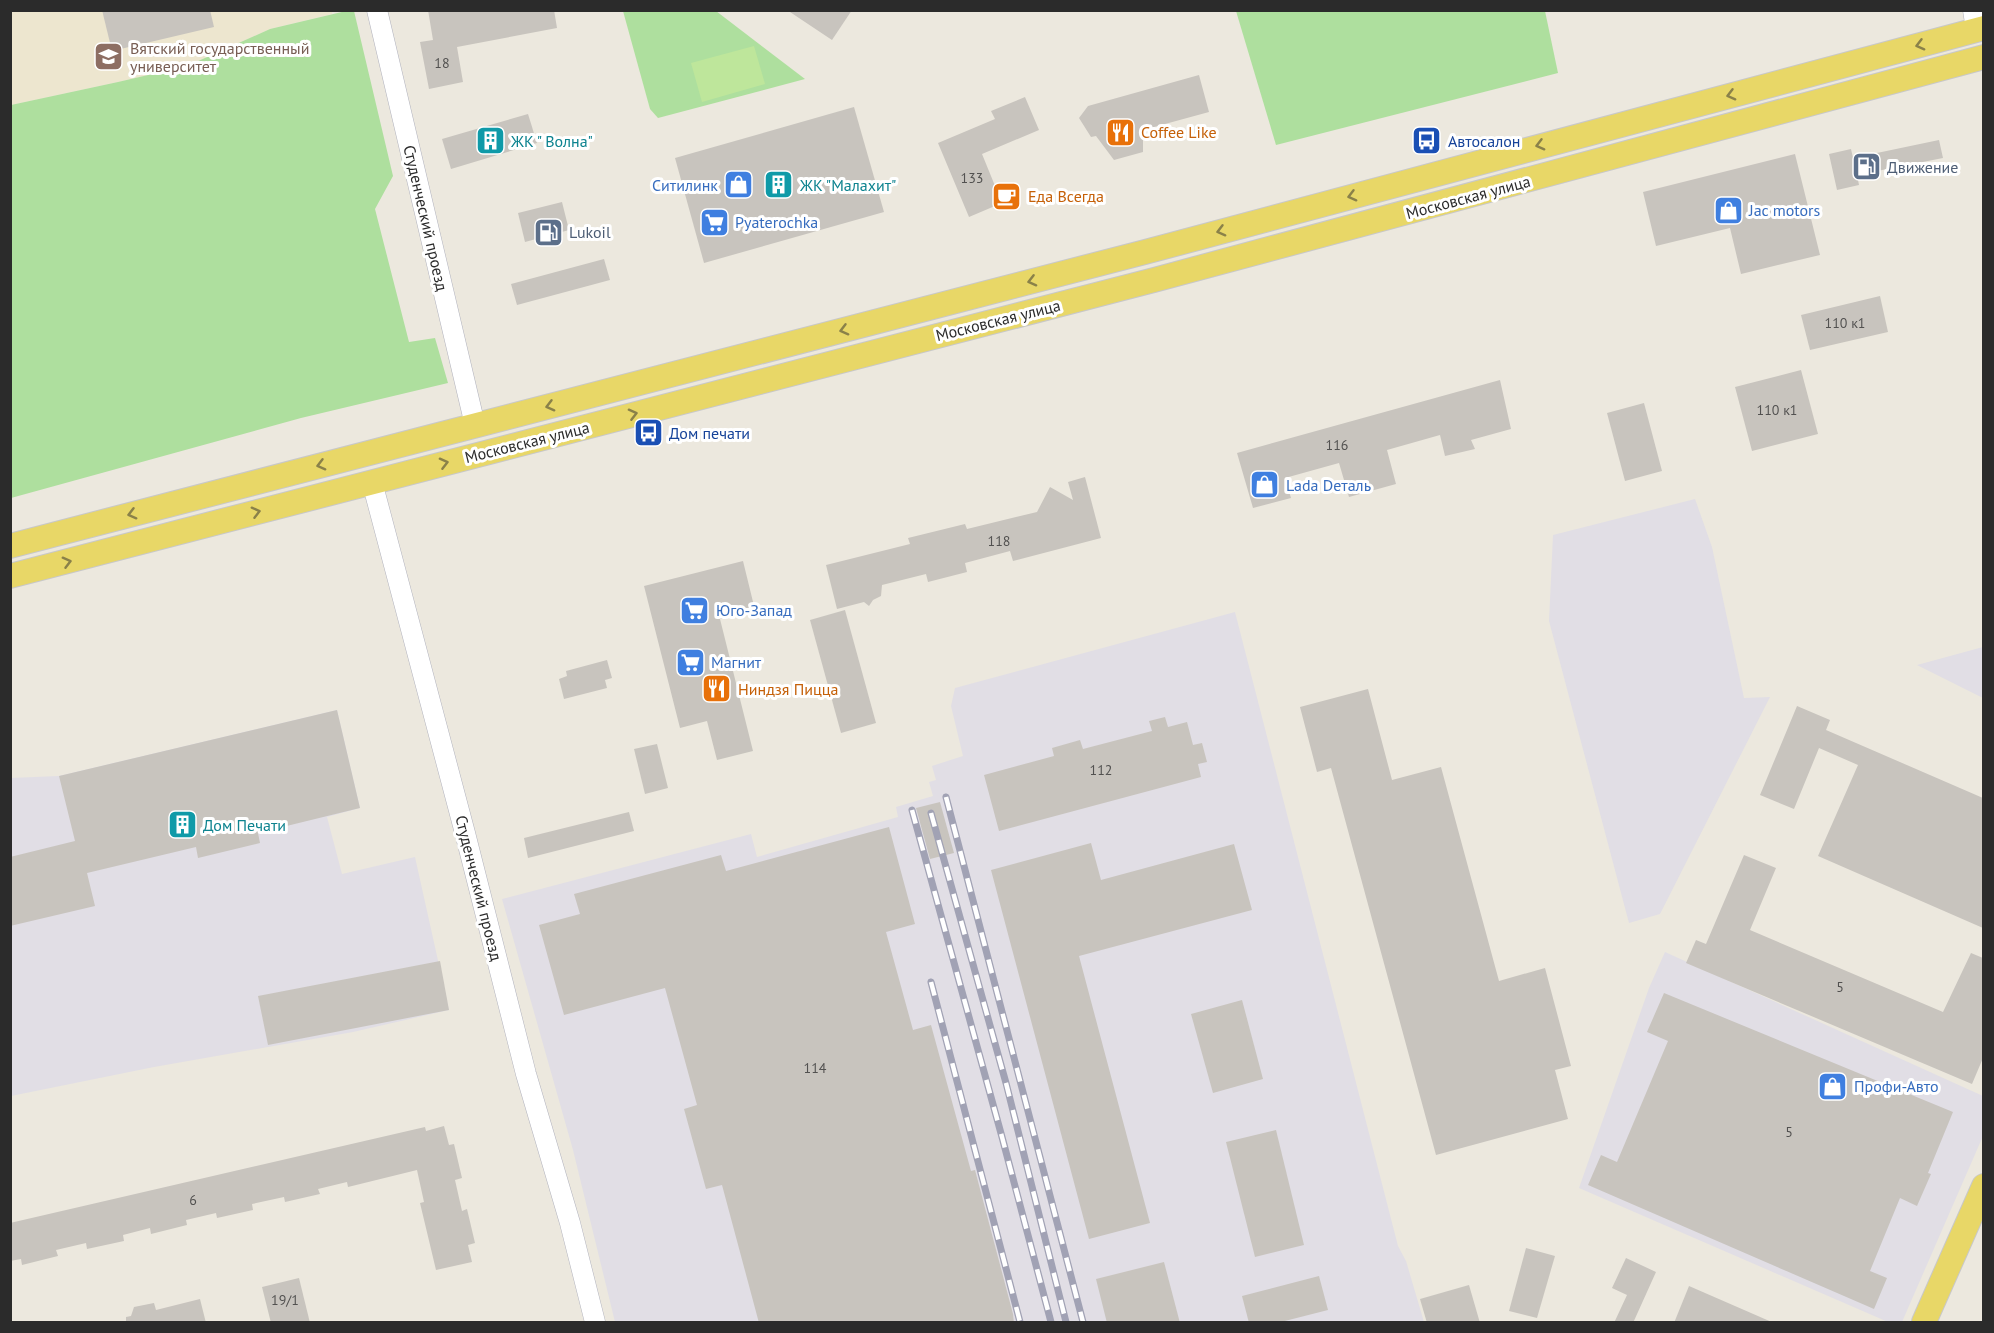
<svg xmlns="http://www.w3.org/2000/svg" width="1994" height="1333" font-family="'PT Sans',sans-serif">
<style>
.industrial{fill:#e1dee5}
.education{fill:#ede6cf}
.green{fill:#aedf9e}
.pitch{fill:#bee69b}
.building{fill:#c8c4be}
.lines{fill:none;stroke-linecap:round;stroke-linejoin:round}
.minor-casing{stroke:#b2b3be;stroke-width:21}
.major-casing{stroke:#c8c8c8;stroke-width:26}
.minor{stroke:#fff;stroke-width:20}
.major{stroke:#e8d767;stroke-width:24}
.rail-casing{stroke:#a1a2b4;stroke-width:7}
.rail{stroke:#fff;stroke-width:4.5;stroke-dasharray:14;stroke-linecap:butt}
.oneway{stroke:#8a8149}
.labels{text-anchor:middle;stroke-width:6;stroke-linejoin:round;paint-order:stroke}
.number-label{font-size:14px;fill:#525150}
.education-label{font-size:16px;fill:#785e54;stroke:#fff;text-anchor:start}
.food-label{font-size:16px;fill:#c56008;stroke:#fff;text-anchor:start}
.culture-label{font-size:16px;fill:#0d838f;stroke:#fff;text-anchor:start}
.transit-label{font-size:16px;fill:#164399;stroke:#fff;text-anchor:start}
.service-label{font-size:16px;fill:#4e5e75;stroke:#fff;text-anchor:start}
.shop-label{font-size:16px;fill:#366cbe;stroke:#fff;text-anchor:start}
.street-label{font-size:16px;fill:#2b2b2b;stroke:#fff}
</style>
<rect width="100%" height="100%" fill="#ece8de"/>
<!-- industrial -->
<g class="industrial">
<polygon points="1695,499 1712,547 1744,698 1770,697 1660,914 1629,923 1549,621 1553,535"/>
<polygon points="1235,612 1398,1246 1406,1261 1424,1322 615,1322 573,1150 502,899 751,834 757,857 898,817 896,807 933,796 929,782 936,780 932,766 963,756 951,706 955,688"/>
<polygon points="1983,647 1983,698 1917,665"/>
<polygon points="337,710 360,808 327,817 342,874 415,857 449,1010 353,1032 154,1067 11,1096 10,778 59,776"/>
<polygon points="1665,952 1983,1096 1983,1136 1902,1322 1888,1322 1579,1188 1649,988"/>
</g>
<!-- education -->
<polygon class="education" points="11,11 332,11 332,14 270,29 187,66 118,82 11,105"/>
<!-- green -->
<g class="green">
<polygon points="346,11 354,11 393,176 375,209 409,342 435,338 448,383 301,418 11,498 11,105 118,82 187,66 270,29"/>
<polygon points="623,11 716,11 805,79 658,118 650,109"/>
<polygon points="1236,11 1545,11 1558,73 1276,145"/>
</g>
<!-- pitch -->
<polygon class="pitch" points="754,46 765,84 702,102 691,63"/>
<!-- building -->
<g class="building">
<polygon points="102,10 210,10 214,27 112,51"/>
<polygon points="428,10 554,10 557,28 457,47 463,82 429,89 420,42 433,40"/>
<polygon points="787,10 852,10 832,40"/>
<polygon points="1199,75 1209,112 1143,130 1143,152 1114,160 1096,136 1091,137 1079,118 1088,106"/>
<polygon points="1025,97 1039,130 982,154 1002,203 969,217 938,143 995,119 991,111"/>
<polygon points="854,107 884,212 704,263 675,158"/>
<polygon points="528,114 537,143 451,169 442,139"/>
<polygon points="1939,140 1943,158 1857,175 1859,185 1837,190 1829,154 1851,149 1853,158"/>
<polygon points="1795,154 1820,255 1741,274 1730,228 1656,246 1643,192"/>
<polygon points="562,202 569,230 525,242 518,213"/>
<polygon points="604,259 610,280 517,305 511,284"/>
<polygon points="1880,296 1888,332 1810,350 1801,315"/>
<polygon points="1801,370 1818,434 1752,451 1735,387"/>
<polygon points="1500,380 1511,429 1471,440 1475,449 1445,456 1440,435 1387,450 1396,484 1349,497 1339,463 1285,478 1291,498 1253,508 1237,453"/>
<polygon points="1644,403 1662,471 1625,481 1607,413"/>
<polygon points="1085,477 1101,538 1013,561 1010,551 965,563 967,572 928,582 926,574 882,585 881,596 873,600 869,606 864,602 837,609 826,565 910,544 908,538 965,524 967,529 1037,512 1050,487 1073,500 1068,482"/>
<polygon points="743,561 755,610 720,619 753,751 717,760 707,721 680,728 644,586"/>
<polygon points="845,610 876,723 841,733 810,620"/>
<polygon points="607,660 612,678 605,680 607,688 564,699 559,679 567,676 566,671"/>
<polygon points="1368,689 1392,780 1441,767 1499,981 1545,968 1571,1066 1555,1070 1568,1119 1436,1155 1331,768 1317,772 1300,707"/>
<polygon points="1797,706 1830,720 1826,730 1983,798 1983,928 1818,856 1858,765 1819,748 1794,809 1760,795"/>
<polygon points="337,710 360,808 258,833 260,843 198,858 196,847 87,873 95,906 10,926 10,857 75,841 59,776"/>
<polygon points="1165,717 1168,727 1187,722 1193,745 1202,743 1207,762 1198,764 1201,777 999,831 984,775 1054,756 1052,748 1080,740 1083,749 1152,731 1149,721"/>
<polygon points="657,744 668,788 645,794 634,749"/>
<polygon points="940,802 954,853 930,859 916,808"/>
<polygon points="629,812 634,831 528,858 524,838"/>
<polygon points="889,827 915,924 886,932 913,1030 931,1025 971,1171 975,1170 1013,1314 1014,1323 759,1323 722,1185 706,1189 684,1109 697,1105 665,988 564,1015 539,925 580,914 574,894 721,855 726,871"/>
<polygon points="1091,843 1101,880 1234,844 1252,910 1079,956 1150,1223 1089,1239 991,870"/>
<polygon points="1744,855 1776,868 1750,930 1943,1012 1971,953 1983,958 1983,1058 1972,1084 1686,963 1696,940 1706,944"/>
<polygon points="440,961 449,1010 268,1045 258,996"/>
<polygon points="1664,993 1953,1112 1928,1173 1931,1174 1917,1206 1900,1198 1870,1271 1887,1278 1874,1309 1588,1185 1601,1155 1617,1162 1668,1041 1647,1032"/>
<polygon points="1242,1000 1263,1079 1213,1093 1191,1014"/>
<polygon points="444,1126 449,1145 454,1144 462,1178 455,1180 462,1211 467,1209 475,1243 468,1245 472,1262 436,1270 420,1203 424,1202 417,1170 348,1187 347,1182 318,1189 320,1194 285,1202 284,1197 252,1204 253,1210 217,1218 216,1213 186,1220 187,1225 151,1234 150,1228 123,1235 124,1241 87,1249 86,1243 56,1250 58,1256 22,1265 21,1259 10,1261 10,1223 425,1127 426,1131"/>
<polygon points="1276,1130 1304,1245 1255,1257 1226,1142"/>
<polygon points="1526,1248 1555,1256 1537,1318 1509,1311"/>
<polygon points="1626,1258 1656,1272 1633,1323 1614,1323 1627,1295 1612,1288"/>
<polygon points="1164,1262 1180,1323 1107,1323 1096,1279"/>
<polygon points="1319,1276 1328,1310 1277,1323 1249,1323 1242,1296"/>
<polygon points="299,1278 310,1323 271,1323 262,1287"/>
<polygon points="1469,1285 1480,1323 1427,1323 1420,1299"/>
<polygon points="1689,1286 1774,1323 1674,1323"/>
<polygon points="200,1299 206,1323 126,1323 126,1317 131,1316 134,1307 154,1303 156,1310"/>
</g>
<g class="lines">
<defs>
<g id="minor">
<polyline points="377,10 475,425"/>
<polyline points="1973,10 1976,29"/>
<polyline points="372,482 465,833 526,1074 570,1223 595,1322"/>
</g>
<g id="major">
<polyline points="10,546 1145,252 1984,28"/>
<polyline points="10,576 1154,280 1984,57"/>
<polyline points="1924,1322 1984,1186"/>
</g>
</defs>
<!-- minor casing -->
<use href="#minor" class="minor-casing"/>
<!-- major casing -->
<use href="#major" class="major-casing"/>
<!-- minor -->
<use href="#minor" class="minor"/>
<!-- major -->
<use href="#major" class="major"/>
<defs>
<g id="rail">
<polyline points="946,797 1083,1322"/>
<polyline points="912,810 1002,1137 1051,1322"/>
<polyline points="931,813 1006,1083 1066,1322"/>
<polyline points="931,982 1020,1322"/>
</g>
</defs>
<!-- rail casing -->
<use href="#rail" class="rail-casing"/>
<!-- rail -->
<use href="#rail" class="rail"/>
</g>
<!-- one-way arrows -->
<defs><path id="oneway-chevron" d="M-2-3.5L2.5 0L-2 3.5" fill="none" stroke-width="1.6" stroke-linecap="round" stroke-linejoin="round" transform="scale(1.5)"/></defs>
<g class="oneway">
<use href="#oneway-chevron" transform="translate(1920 45) rotate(165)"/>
<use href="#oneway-chevron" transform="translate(1731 95) rotate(165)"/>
<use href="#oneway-chevron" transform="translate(1540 145) rotate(165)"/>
<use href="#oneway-chevron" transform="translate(1352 196) rotate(165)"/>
<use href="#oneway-chevron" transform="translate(1221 231) rotate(165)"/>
<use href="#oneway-chevron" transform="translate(1032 281) rotate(166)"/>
<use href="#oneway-chevron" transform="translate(844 330) rotate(165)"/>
<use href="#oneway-chevron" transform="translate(550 406) rotate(165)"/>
<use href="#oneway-chevron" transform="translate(633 414) rotate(-14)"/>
<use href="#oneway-chevron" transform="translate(444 463) rotate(-14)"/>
<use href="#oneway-chevron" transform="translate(321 465) rotate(165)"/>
<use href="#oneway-chevron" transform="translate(256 512) rotate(-15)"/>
<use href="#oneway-chevron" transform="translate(132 514) rotate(165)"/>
<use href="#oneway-chevron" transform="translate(67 562) rotate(-15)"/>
</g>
<!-- icons -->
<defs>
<symbol id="university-square" viewBox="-11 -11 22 22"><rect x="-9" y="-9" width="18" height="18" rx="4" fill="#8d6e63" stroke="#fff"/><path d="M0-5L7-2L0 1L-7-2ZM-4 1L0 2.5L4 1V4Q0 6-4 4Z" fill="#fff"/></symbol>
<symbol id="restaurant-square" viewBox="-11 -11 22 22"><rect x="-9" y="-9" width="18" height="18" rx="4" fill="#e8710a" stroke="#fff"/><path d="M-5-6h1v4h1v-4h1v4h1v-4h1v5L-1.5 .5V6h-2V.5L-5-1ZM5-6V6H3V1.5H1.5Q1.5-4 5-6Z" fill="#fff"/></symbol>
<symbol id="building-square" viewBox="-11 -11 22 22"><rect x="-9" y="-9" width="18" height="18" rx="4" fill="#0f9aa8" stroke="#fff"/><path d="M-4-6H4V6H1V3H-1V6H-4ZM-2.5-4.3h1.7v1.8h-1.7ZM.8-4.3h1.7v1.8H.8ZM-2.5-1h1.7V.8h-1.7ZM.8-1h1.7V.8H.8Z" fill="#fff"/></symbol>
<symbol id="bus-square" viewBox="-11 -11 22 22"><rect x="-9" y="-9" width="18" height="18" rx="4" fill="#1a4fb4" stroke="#fff"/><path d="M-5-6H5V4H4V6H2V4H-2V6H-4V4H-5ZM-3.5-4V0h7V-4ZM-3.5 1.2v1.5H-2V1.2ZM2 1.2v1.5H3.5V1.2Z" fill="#fff"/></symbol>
<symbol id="fuel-square" viewBox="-11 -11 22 22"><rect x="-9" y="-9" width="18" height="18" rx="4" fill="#5c6f8a" stroke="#fff"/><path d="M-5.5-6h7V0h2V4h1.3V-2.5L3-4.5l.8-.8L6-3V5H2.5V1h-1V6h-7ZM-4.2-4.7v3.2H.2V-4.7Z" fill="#fff"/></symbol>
<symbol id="shop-square" viewBox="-11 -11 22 22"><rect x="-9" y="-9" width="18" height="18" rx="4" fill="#3f7fe0" stroke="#fff"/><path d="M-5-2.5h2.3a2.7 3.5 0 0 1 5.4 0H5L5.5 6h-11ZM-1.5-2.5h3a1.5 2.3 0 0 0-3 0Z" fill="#fff"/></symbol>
<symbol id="cafe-square" viewBox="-11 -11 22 22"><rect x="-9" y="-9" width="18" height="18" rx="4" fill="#e8710a" stroke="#fff"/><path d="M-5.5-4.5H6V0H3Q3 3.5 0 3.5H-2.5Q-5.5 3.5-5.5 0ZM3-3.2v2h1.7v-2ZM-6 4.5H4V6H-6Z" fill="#fff"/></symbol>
<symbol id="supermarket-square" viewBox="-11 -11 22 22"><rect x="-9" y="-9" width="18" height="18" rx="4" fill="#3f7fe0" stroke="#fff"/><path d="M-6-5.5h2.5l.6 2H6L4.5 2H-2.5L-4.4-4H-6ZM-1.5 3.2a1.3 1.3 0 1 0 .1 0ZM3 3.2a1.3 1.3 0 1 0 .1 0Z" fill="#fff"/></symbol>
</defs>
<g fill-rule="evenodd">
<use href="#university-square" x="92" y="40" width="33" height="33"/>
<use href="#restaurant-square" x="1104" y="116" width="33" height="33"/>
<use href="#building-square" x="474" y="124" width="33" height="33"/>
<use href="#bus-square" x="1410" y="124" width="33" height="33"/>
<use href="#fuel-square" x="1850" y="150" width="33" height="33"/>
<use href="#shop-square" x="722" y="168" width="33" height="33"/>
<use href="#building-square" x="762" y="168" width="33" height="33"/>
<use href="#cafe-square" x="990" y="180" width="33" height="33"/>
<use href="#shop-square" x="1712" y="194" width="33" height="33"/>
<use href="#supermarket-square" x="698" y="206" width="33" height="33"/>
<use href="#fuel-square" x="532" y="216" width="33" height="33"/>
<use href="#bus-square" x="632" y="416" width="33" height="33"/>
<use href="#shop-square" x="1248" y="468" width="33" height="33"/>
<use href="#supermarket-square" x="678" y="594" width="33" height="33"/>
<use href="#supermarket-square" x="674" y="646" width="33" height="33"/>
<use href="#restaurant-square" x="700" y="672" width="33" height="33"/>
<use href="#building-square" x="166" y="808" width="33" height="33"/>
<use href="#shop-square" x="1816" y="1070" width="33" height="33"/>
</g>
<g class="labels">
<!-- number labels -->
<g class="number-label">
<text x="442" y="68">18</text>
<text x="972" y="183">133</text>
<text x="1845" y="328">110 к1</text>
<text x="1777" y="415">110 к1</text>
<text x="1337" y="450">116</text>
<text x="999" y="546">118</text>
<text x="1101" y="775">112</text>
<text x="1840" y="992">5</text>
<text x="815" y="1073">114</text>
<text x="1789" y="1137">5</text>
<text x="193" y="1205">6</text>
<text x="285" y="1305">19/1</text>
</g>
<!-- education labels -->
<g class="education-label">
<text x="130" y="54">Вятский государственный<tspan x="130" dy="18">университет</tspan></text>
</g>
<!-- food labels -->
<g class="food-label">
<text x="1141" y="138">Coffee Like</text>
<text x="1028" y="202">Еда Всегда</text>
<text x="738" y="695">Ниндзя Пицца</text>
</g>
<!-- culture labels -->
<g class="culture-label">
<text x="511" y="147">ЖК " Волна"</text>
<text x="800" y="191">ЖК "Малахит"</text>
<text x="203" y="831">Дом Печати</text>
</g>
<!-- transit labels -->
<g class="transit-label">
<text x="1448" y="147">Автосалон</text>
<text x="669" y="439">Дом печати</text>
</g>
<!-- service labels -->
<g class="service-label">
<text x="1887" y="173">Движение</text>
<text x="569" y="238">Lukoil</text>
</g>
<!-- shop labels -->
<g class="shop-label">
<text x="718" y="191" text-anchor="end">Ситилинк</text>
<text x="1749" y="216">Jac motors</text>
<text x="735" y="228">Pyaterochka</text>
<text x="1286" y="491">Lada Dеталь</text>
<text x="716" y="616">Юго-Запад</text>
<text x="711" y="668">Магнит</text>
<text x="1854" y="1092">Профи-Авто</text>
</g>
<!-- street labels -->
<g class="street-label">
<text transform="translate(1468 197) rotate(-15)" y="6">Московская улица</text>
<text transform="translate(426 218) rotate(77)" y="6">Студенческий проезд</text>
<text transform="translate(998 320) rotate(-14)" y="6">Московская улица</text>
<text transform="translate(527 442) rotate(-14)" y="6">Московская улица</text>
<text transform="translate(479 888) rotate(76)" y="6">Студенческий проезд</text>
</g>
</g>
<!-- border -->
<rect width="1994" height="1333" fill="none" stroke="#2b2b2b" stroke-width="24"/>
</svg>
